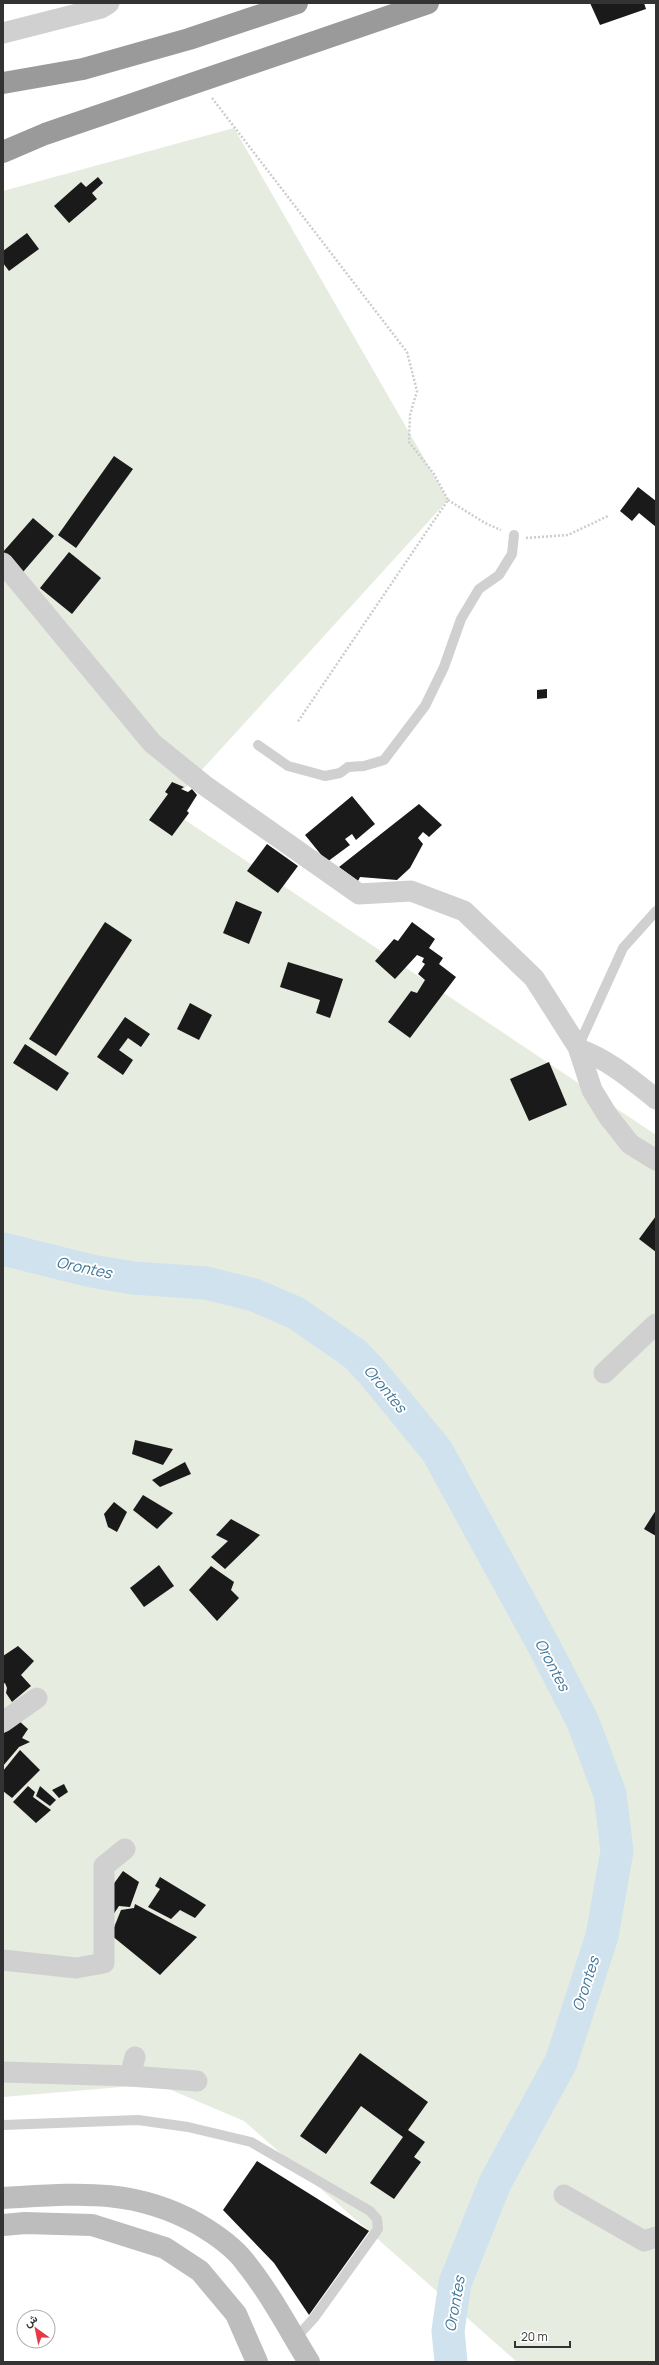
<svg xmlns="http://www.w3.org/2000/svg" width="659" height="2365" font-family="Manrope,Vazirmatn,sans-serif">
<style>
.green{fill:#e6ecdf}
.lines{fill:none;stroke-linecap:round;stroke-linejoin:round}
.river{stroke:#cfe2ee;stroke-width:33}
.building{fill:#1a1a1a}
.path{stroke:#cdcdcd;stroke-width:2.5;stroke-dasharray:2 2;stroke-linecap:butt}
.lane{stroke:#d0d0d0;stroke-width:10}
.street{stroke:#d0d0d0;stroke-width:21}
.secondary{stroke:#bdbdbd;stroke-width:22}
.highway{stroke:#9a9a9a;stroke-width:22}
.labels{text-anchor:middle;stroke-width:4;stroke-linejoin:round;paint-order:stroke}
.water-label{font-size:15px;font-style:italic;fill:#3f7597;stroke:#fff}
</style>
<rect width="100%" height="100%" fill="#fff"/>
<!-- green -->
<polygon class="green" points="234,128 448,500 167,808 656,1135 656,2362 517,2362 244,2121 157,2084 3,2097 3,191"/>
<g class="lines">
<!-- river -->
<polyline class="river" points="3,1249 91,1271 133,1278 206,1283 254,1295 296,1313 355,1354 372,1372 437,1451 545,1648 583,1722 610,1794 617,1851 602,1936 561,2062 495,2183 455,2283 448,2331 451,2362"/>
</g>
<!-- building -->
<g class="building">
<polygon points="590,3 644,3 646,9 600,25"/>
<polygon points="98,177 103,183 92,193 97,199 69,223 54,206 81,182 86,187"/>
<polygon points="27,233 39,249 9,271 3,263 3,251"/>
<polygon points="114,456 133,469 76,548 58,535"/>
<polygon points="638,487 656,501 656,527 639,513 632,521 620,511"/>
<polygon points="33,518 54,536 23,572 3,552"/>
<polygon points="69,552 101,578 72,614 40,588"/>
<polygon points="547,689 547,698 537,699 537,690"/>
<polygon points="172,782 184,787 181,789 188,792 192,789 197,795 187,811 189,813 172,836 149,820 168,794 165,792"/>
<polygon points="352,796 375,824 356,840 352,834 345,839 350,845 327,862 305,835"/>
<polygon points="419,804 442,825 429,837 423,832 418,838 423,844 410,868 397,880 360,877 358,881 339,867"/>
<polygon points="267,844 298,866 278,893 247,871"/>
<polygon points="236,901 262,912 249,944 223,933"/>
<polygon points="105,922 132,940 56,1056 29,1039"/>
<polygon points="412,922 435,939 429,948 443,958 439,964 456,977 410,1038 388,1022 411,991 417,993 425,980 418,974 425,964 422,962 424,958 417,955 395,979 375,961 394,939 398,941"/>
<polygon points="288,962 343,979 330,1018 316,1013 320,1000 280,987"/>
<polygon points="190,1003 212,1015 199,1040 177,1029"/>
<polygon points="125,1017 150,1034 141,1047 128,1038 119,1050 133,1060 123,1075 97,1057"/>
<polygon points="25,1044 69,1073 57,1091 13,1063"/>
<polygon points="549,1062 567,1105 529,1121 510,1079"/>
<polygon points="656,1216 656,1252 639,1239"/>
<polygon points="135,1440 173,1449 163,1465 132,1454"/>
<polygon points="185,1462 191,1474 160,1487 152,1480"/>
<polygon points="143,1495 173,1513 157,1529 133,1510"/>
<polygon points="114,1502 127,1512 117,1532 108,1527 104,1514"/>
<polygon points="656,1510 656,1536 644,1529"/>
<polygon points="231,1519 260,1535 225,1569 211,1557 228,1541 216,1535"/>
<polygon points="159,1565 174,1586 144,1607 130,1588"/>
<polygon points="211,1566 234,1582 231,1590 239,1598 217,1621 189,1590"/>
<polygon points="18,1646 34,1661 21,1675 31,1686 12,1702 6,1693 7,1688 5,1683 3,1684 3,1656"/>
<polygon points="18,1720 28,1729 22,1738 30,1742 19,1747 3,1766 3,1734"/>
<polygon points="20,1750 40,1770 12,1798 3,1791 3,1771"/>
<polygon points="64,1784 68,1792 59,1798 52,1790"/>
<polygon points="28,1786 35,1792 33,1797 51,1810 36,1823 13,1802"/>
<polygon points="40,1786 56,1800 50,1806 36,1796"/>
<polygon points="123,1871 139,1882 130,1907 119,1906 111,1918 97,1907"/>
<polygon points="160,1877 206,1905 195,1918 180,1910 171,1919 148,1907 160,1889 155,1886"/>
<polygon points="135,1904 197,1937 160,1975 111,1935 121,1910 134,1908"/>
<polygon points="360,2053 428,2102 408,2130 425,2142 414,2157 421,2162 394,2199 370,2183 403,2137 361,2106 326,2154 300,2136"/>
<polygon points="257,2161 369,2231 309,2315 274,2263 223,2210"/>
</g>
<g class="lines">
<!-- path -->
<g class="path">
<polyline points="212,98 407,352 417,391 410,415 409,442 434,474 448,500 297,723"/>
<polyline points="448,500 485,523 501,530"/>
<polyline points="526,538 568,535 608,516"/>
</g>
<!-- lane -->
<g class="lane">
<polyline points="258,745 288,766 325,776 340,773 348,767 364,766 384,760 425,706 444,667 461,619 479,589 499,575 512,554 514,535"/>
<polyline points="578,1047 623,948 656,911"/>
<polyline points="3,2125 138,2120 188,2127 251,2142 370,2211 377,2219 378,2229 314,2318 295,2339"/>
</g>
<!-- street -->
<g class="street">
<polyline points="3,33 101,8 109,3"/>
<polyline points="3,563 152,743 204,785 359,894 411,891 464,911 534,978 578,1047 592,1090 608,1116 630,1144 656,1160"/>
<path d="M579 1049C609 1060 631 1079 656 1099"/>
<polyline points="604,1373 656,1324"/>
<polyline points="3,1722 37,1698"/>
<polyline points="3,1960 76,1968 104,1963 104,1866 125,1849"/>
<polyline points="3,2072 130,2076 135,2057"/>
<polyline points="130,2076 197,2081"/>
<polyline points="564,2195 644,2241 656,2237"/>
</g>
<!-- secondary -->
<g class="secondary">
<path d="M3 2198C75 2194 132 2187 198 2224 215 2234 233 2246 245 2262 270 2293 288 2328 309 2362"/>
<polyline points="3,2225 25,2223 92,2225 165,2248 200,2271 236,2314 257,2362"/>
</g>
<!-- highway -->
<g class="highway">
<polyline points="3,83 83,69 189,39 297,3"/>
<polyline points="3,152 45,134 428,3"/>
</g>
</g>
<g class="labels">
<!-- water labels -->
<g class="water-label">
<text transform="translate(84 1268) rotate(12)" y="5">Orontes</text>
<text transform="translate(385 1389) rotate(50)" y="5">Orontes</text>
<text transform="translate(552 1665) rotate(62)" y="5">Orontes</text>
<text transform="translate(586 1984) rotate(-72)" y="5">Orontes</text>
<text transform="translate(455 2304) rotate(-80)" y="5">Orontes</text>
</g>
</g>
<!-- border -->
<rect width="659" height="2365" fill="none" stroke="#333333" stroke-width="8"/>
<!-- north arrow -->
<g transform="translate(36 2329) rotate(327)"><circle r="19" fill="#ffffff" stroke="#adadad"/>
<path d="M0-3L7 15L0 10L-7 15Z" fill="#e63946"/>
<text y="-6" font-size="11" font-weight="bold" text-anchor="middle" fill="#333333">ش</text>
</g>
<!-- scale -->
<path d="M515 2341v6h55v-6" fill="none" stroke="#333333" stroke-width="2"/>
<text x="521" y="2341" font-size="12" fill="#333333" stroke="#ffffff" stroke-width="3" paint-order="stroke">20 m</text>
</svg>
